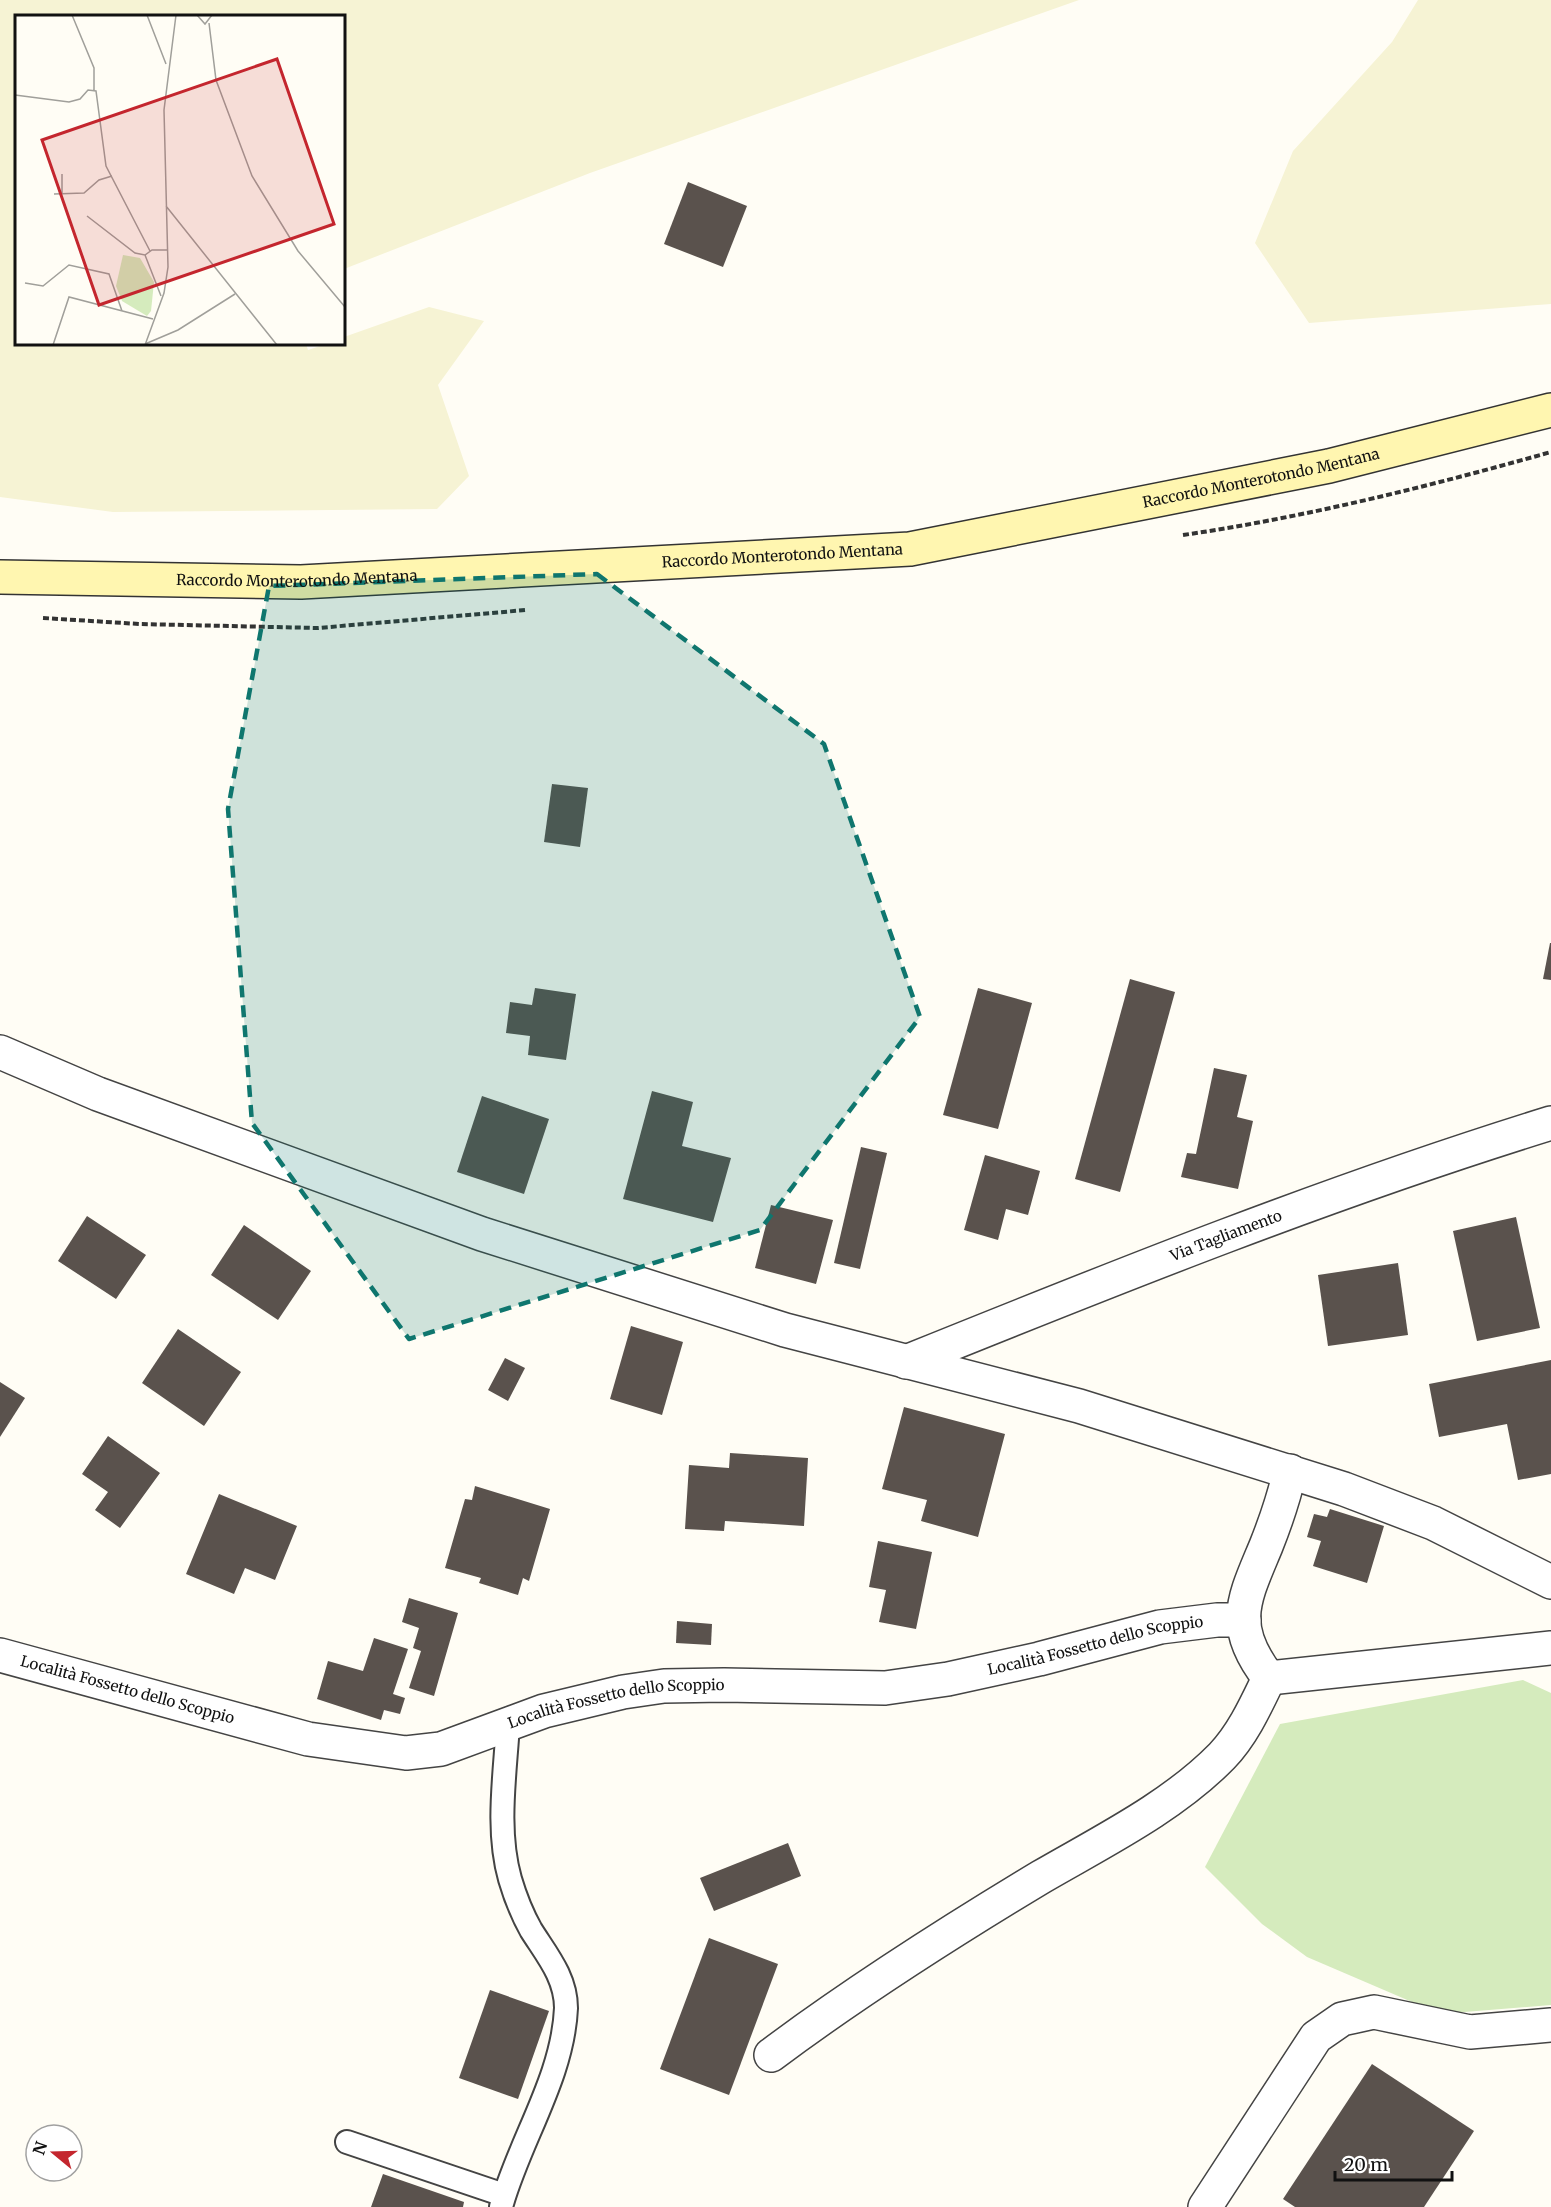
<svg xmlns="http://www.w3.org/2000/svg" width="1551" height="2207" font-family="Merriweather,serif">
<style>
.farmland{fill:#f6f3d4}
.green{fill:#d5ebbd}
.building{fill:#5a524d}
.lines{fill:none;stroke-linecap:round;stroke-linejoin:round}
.service-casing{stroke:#444;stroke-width:26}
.minor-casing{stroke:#444;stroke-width:36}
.secondary-casing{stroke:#333;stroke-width:36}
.path{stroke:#333;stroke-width:4;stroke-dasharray:6 3;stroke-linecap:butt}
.service{stroke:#fff;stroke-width:22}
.minor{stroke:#fff;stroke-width:33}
.secondary{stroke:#fff6b0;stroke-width:33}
.marked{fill:#0f766e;fill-opacity:0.2;stroke:#0f766e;stroke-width:4.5;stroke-dasharray:12 8;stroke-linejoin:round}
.labels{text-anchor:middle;stroke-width:6;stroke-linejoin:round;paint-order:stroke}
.street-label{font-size:15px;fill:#111;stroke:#fff}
.inset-road{fill:none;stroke:#a09f9a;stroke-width:1.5}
.view{fill:#c4262e;fill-opacity:0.15;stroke:#c4262e;stroke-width:3}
.inset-edge{fill:none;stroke:#111;stroke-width:3}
</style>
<rect width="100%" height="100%" fill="#fffdf5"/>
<!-- farmland -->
<g class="farmland">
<polygon points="0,0 1079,0 590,173 344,269 344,16 16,16 16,344 306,344 308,350 326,344 344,344 344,337 429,307 484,321 438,385 469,476 437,509 113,512 0,497"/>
<polygon points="1418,0 1551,0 1551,304 1309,323 1255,243 1293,151 1392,42"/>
</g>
<!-- green -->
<polygon class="green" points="1523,1680 1551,1693 1551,2005 1440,2014 1307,1957 1262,1924 1205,1867 1280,1724"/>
<!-- building -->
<g class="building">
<polygon points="688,182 747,206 723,267 664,244"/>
<polygon points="552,784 588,788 580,847 544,842"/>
<polygon points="1550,943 1551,943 1551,980 1543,979"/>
<polygon points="1130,979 1175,992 1120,1192 1075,1179"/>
<polygon points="535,988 576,994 566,1060 528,1055 530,1036 506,1033 510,1002 532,1005"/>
<polygon points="978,988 1032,1003 998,1129 943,1115"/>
<polygon points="1214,1068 1247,1075 1237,1117 1253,1121 1238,1189 1181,1177 1187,1153 1196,1154"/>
<polygon points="652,1091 693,1102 682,1146 731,1158 713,1222 623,1199"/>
<polygon points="482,1096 549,1119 524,1194 457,1172"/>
<polygon points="861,1147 887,1153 860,1269 834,1263"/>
<polygon points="985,1155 1040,1171 1028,1215 1006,1209 998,1240 964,1230"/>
<polygon points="771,1205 833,1220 816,1284 755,1268"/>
<polygon points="87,1216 146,1255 116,1299 58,1261"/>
<polygon points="1516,1217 1540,1328 1477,1341 1453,1231"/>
<polygon points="244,1225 311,1271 278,1320 211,1275"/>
<polygon points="1398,1263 1408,1335 1328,1346 1318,1275"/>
<polygon points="631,1326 683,1342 662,1415 610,1399"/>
<polygon points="178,1329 241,1372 204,1426 142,1383"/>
<polygon points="505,1358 525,1368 508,1401 488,1390"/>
<polygon points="1551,1360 1551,1474 1518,1480 1507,1424 1439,1437 1429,1384"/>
<polygon points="0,1382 25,1398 0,1437"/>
<polygon points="904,1407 1005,1434 978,1537 921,1521 927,1500 882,1489"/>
<polygon points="108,1436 160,1473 120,1528 95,1510 108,1492 82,1474"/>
<polygon points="730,1453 808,1458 804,1526 725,1521 724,1531 685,1529 689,1465 729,1468"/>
<polygon points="475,1486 550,1509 529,1581 523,1578 518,1595 479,1583 481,1578 445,1568 465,1499 472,1500"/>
<polygon points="219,1494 297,1526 275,1580 245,1568 234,1594 186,1574"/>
<polygon points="1330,1509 1384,1526 1367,1583 1313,1566 1321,1541 1307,1537 1314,1514 1327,1517"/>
<polygon points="878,1541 932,1552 916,1629 879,1622 886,1590 869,1587"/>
<polygon points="409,1598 458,1613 434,1696 409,1688 421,1651 413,1648 419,1628 402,1622"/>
<polygon points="677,1621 712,1624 711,1645 676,1643"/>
<polygon points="374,1638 408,1649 393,1694 405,1698 400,1714 384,1710 381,1720 317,1699 328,1661 363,1671"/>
<polygon points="788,1843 801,1876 714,1911 700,1878"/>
<polygon points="709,1938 778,1964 729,2095 660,2069"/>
<polygon points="490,1990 549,2011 518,2099 459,2078"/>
<polygon points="1372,2064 1474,2131 1424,2207 1295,2207 1283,2199"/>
<polygon points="383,2174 464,2202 463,2207 371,2207"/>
</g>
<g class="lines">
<defs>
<g id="service">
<polyline points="347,2142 504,2195"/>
<path d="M501 2207C519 2141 563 2078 566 2008 566 1977 546 1954 531 1930 522 1914 515 1896 510 1879 496 1830 505 1775 508 1724"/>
</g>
<g id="minor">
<polyline points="0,1052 98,1094 482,1234 785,1330 1079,1406 1344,1489 1433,1523 1551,1582"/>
<path id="s1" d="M906 1362C1119 1276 1331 1191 1551 1123"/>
<path id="s2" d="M0 1655 308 1739 406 1753 441 1749 544 1711 623 1692 664 1686 724 1685 885 1688 948 1679 1039 1659 1160 1627 1217 1620H1244"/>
<polyline points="1269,1678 1551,1648"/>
<path d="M1269 1678C1228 1626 1244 1599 1266 1546 1276 1521 1284 1497 1290 1471"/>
<path d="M771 2055C858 1990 948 1933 1041 1877 1103 1841 1172 1807 1222 1756 1243 1734 1256 1705 1269 1678"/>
<polyline points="1205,2207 1316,2037 1342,2019 1374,2012 1470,2032 1551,2025"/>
</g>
<g id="secondary">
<path id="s3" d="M0 577 301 582 910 549 1329 466 1551 410"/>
</g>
</defs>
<!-- service casing -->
<use href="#service" class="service-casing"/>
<!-- minor casing -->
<use href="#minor" class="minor-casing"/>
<!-- secondary casing -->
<use href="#secondary" class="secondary-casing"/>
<!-- path -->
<g class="path">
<path d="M1183 535C1307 517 1430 486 1551 452"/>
<polyline points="43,618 139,624 318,628 526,610"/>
</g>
<!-- service -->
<use href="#service" class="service"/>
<!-- minor -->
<use href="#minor" class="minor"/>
<!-- secondary -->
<use href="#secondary" class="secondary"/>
</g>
<!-- marked area -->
<path class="marked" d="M597 574 824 744 920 1017 760 1230 409 1339 252 1123 228 809 269 586Z"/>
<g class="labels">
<!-- street labels -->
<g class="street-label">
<text dy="5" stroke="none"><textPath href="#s3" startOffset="1269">Raccordo Monterotondo Mentana</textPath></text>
<text dy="5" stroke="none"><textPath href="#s3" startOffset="783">Raccordo Monterotondo Mentana</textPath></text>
<text dy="5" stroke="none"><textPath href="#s3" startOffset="297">Raccordo Monterotondo Mentana</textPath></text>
<text dy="5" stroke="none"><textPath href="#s1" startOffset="344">Via Tagliamento</textPath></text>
<text dy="5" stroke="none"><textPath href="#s2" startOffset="1122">Località Fossetto dello Scoppio</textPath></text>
<text dy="5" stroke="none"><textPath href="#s2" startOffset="132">Località Fossetto dello Scoppio</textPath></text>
<text dy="5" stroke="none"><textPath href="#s2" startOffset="636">Località Fossetto dello Scoppio</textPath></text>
</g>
</g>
<!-- overview -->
<g transform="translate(15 15)">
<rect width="330" height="330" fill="#fffdf5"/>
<path d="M108 240 125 243 139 267 136 296 132 301 107 286 101 271Z" fill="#d5ebbd"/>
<path class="inset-road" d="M57 0 79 53V75M132 0 151 49M182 0 190 9 197 0M194 8 201 65 237 161 283 236 330 292M0 80 54 87 65 84 73 75 81 76 91 151 135 236M47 159V178M39 179 69 178 84 165 97 161M151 191 262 330M72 201 120 238 130 240 137 235H153M130 240 146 281M10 268 28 271 54 250 94 259 107 296M130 329 163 315 220 279M38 330 54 282 138 304M130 330 149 278 153 252 149 95 161 0"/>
<path class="view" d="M262 44 319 209 84 290 27 125Z"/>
<rect width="330" height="330" class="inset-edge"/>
</g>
<!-- north arrow -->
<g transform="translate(54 2153) rotate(289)"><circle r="28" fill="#ffffff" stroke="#a0a0a0" stroke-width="1.5"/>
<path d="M0-4.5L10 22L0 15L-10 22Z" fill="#c4262e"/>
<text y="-9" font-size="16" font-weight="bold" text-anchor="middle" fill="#111111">N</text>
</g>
<!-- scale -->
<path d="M1335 2171v9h117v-9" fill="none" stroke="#111111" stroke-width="3"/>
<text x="1344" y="2171" font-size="18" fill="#111111" stroke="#ffffff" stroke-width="4.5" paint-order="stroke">20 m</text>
</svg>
